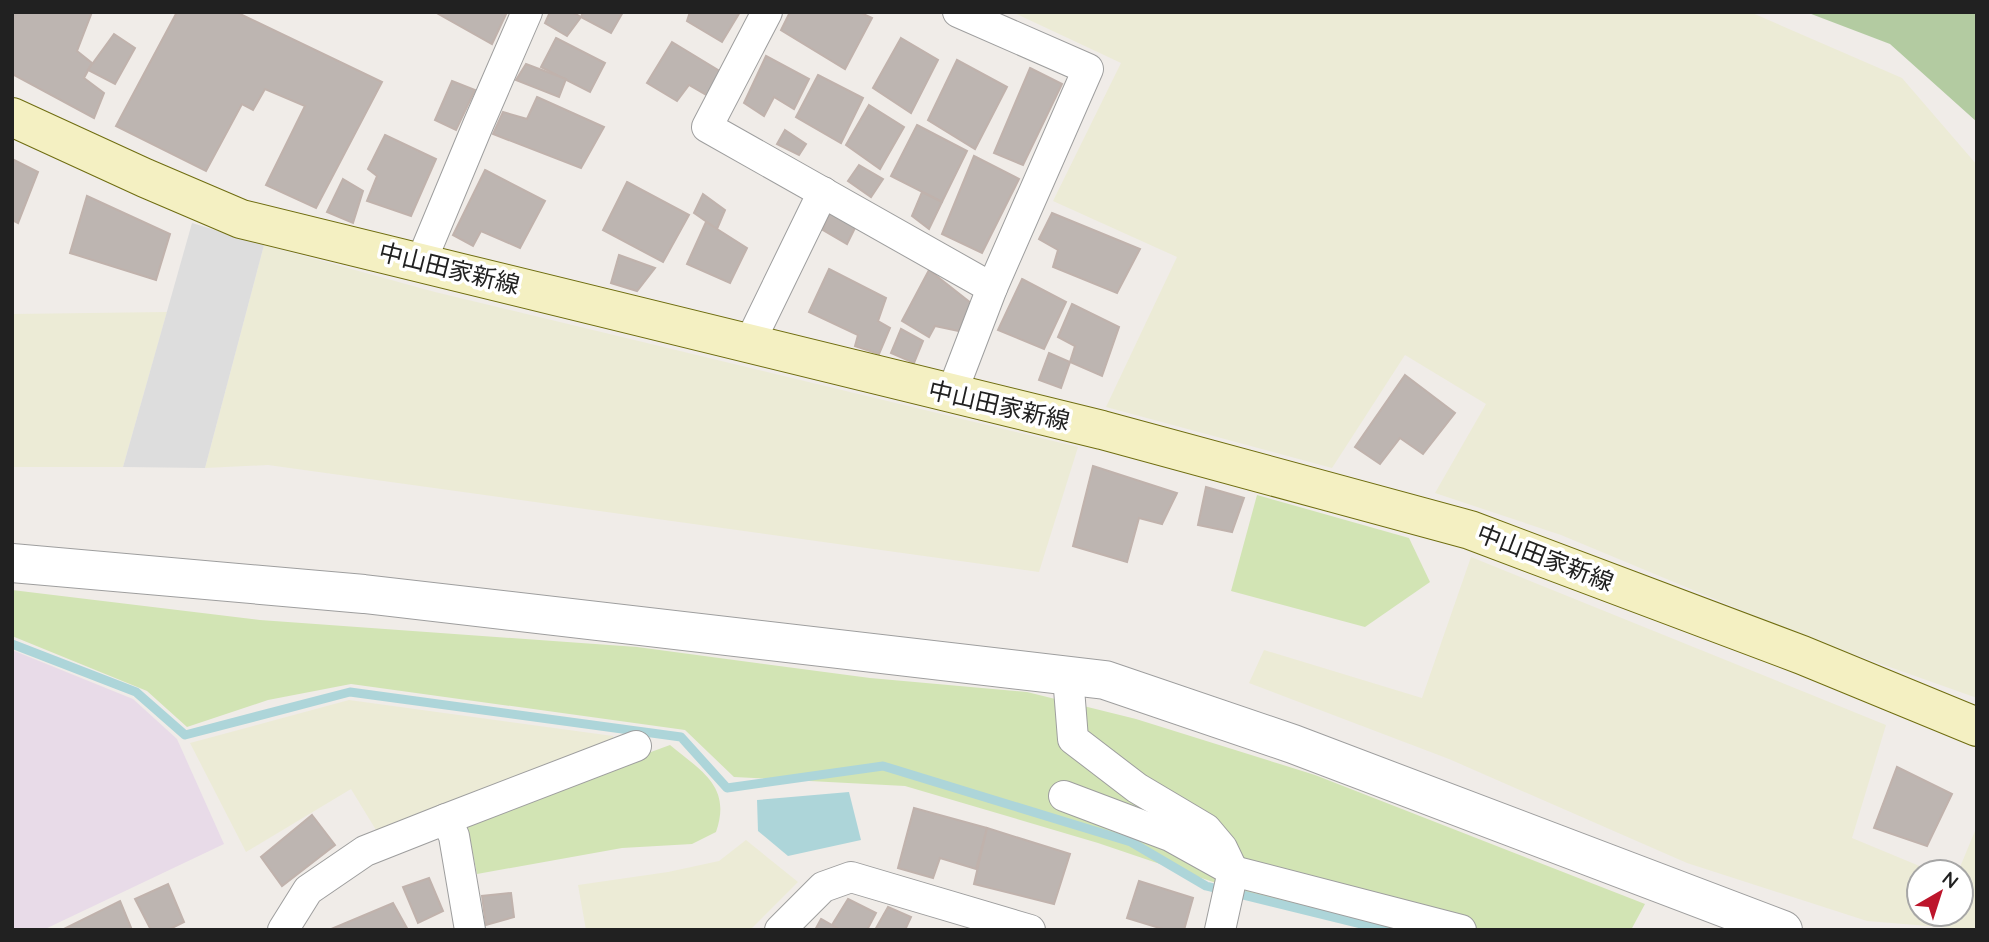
<svg xmlns="http://www.w3.org/2000/svg" width="1989" height="942" font-family="Quicksand,'Noto Sans JP',sans-serif">
<style>
.industrial{fill:#e8dbe8}
.farmland{fill:#ecebd6}
.grass{fill:#d2e4b4}
.forest{fill:#b3cba1}
.parking{fill:#ddd}
.water{fill:#add5d9}
.lines{fill:none;stroke-linecap:round;stroke-linejoin:round}
.stream{stroke:#add5d9;stroke-width:9}
.building{fill:#bdb5b1;stroke:#c0b2ac;stroke-width:2}
.minor-casing{stroke:#9e9e9e;stroke-width:32}
.tertiary-casing{stroke:#9e9e9e;stroke-width:40}
.secondary-casing{stroke:#6f6d10;stroke-width:40}
.minor{stroke:#fff;stroke-width:30}
.tertiary{stroke:#fff;stroke-width:38}
.secondary{stroke:#f4f0c2;stroke-width:38}
.labels{text-anchor:middle;stroke-width:7;stroke-linejoin:round;paint-order:stroke}
.street-label{font-size:24px;fill:#212121;stroke:#fff}
</style>
<rect width="100%" height="100%" fill="#f0ece8"/>
<!-- industrial -->
<polygon class="industrial" points="12,650 133,699 177,739 224,844 43,930 12,930"/>
<!-- farmland -->
<g class="farmland">
<polygon points="1012,12 1750,12 1902,78 1977,165 1977,698 1808,638 1561,535 1435,493 1486,404 1405,355 1332,468 1106,407 1177,257 1053,201 1121,63"/>
<polygon points="264,245 435,292 1078,447 1039,572 268,465 205,468"/>
<polygon points="167,312 123,467 12,467 12,314"/>
<polygon points="1471,557 1886,725 1852,838 1934,872 1919,872 1919,914 1961,914 1961,872 1958,872 1977,826 1977,930 1867,921 1687,863 1449,759 1249,683 1264,650 1422,698"/>
<polygon points="349,700 613,736 615,744 376,830 351,789 246,852 190,743"/>
<polygon points="746,840 798,882 750,930 586,930 578,885 668,872 719,861"/>
</g>
<!-- grass -->
<g class="grass">
<polygon points="1257,495 1409,538 1430,582 1365,627 1231,591"/>
<polygon points="12,590 260,620 637,647 870,678 1027,692 1136,719 1315,775 1645,904 1631,930 1372,930 1372,927 1225,886 1098,843 905,786 734,777 685,730 351,684 268,700 187,727 147,691 12,636"/>
<path d="M670 745C701 771 732 786 716 832L692 844 622 848 477 874 466 820Z"/>
</g>
<!-- forest -->
<polygon class="forest" points="1806,12 1977,12 1977,122 1890,44"/>
<!-- parking -->
<polygon class="parking" points="192,223 264,245 205,468 123,467"/>
<!-- water -->
<polygon class="water" points="849,792 861,840 788,856 758,831 757,800"/>
<g class="lines">
<!-- stream -->
<polyline class="stream" points="12,644 136,692 185,735 350,692 681,737 727,788 883,766 1131,842 1206,886 1385,930"/>
</g>
<!-- building -->
<g class="building">
<polygon points="12,12 92,12 77,51 92,63 84,78 104,93 94,118 12,74"/>
<polygon points="177,12 236,12 382,82 316,208 266,185 305,106 265,89 253,110 242,104 206,171 116,126"/>
<polygon points="435,12 507,12 492,44"/>
<polygon points="550,12 572,12 581,17 567,36 545,23"/>
<polygon points="583,12 623,12 611,33 581,17"/>
<polygon points="690,12 740,12 722,42 687,21"/>
<polygon points="790,12 859,12 872,18 845,69 781,30"/>
<polygon points="114,34 135,48 115,84 88,70"/>
<polygon points="556,38 605,63 590,92 541,67"/>
<polygon points="901,38 938,60 911,113 873,88"/>
<polygon points="672,42 723,73 708,96 689,85 677,101 647,83"/>
<polygon points="766,56 809,79 794,109 774,97 764,116 744,103"/>
<polygon points="957,60 1007,87 975,149 928,120"/>
<polygon points="526,64 566,79 559,97 516,80"/>
<polygon points="1030,68 1062,84 1023,165 994,153"/>
<polygon points="818,75 863,98 841,143 796,117"/>
<polygon points="452,81 475,90 456,130 435,120"/>
<polygon points="537,97 604,127 581,168 493,134 503,112 527,119"/>
<polygon points="869,105 904,127 880,169 846,145"/>
<polygon points="917,125 967,151 942,202 891,176"/>
<polygon points="785,130 806,144 799,155 777,144"/>
<polygon points="385,135 436,159 411,216 367,201 377,176 368,169"/>
<polygon points="974,156 1019,179 982,253 942,234"/>
<polygon points="12,159 38,172 18,223 12,220"/>
<polygon points="859,165 883,179 871,197 848,181"/>
<polygon points="485,170 545,201 520,248 481,231 473,246 453,235"/>
<polygon points="343,179 363,191 353,223 327,212"/>
<polygon points="627,182 689,215 663,262 603,230"/>
<polygon points="922,192 942,202 929,229 912,216"/>
<polygon points="703,194 725,210 717,229 694,213"/>
<polygon points="87,196 170,234 156,280 70,253"/>
<polygon points="830,211 856,226 847,244 823,230"/>
<polygon points="1052,213 1140,249 1117,293 1053,267 1058,250 1039,239"/>
<polygon points="706,222 747,248 730,283 687,264"/>
<polygon points="619,255 655,268 637,291 611,283"/>
<polygon points="829,269 886,298 878,321 890,328 879,354 855,346 858,335 809,312"/>
<polygon points="929,270 971,303 959,331 935,326 929,337 902,321"/>
<polygon points="1022,279 1066,302 1044,349 998,330"/>
<polygon points="1072,304 1119,327 1102,376 1070,362 1075,346 1058,337"/>
<polygon points="901,329 923,341 914,363 891,353"/>
<polygon points="1049,353 1070,362 1061,388 1039,380"/>
<polygon points="1405,375 1455,413 1423,454 1400,438 1380,464 1355,447"/>
<polygon points="1093,466 1177,493 1162,524 1139,518 1127,562 1073,546"/>
<polygon points="1206,487 1244,498 1232,532 1198,525"/>
<polygon points="1897,767 1952,794 1927,846 1874,828"/>
<polygon points="914,808 987,828 976,869 940,858 933,878 898,868"/>
<polygon points="312,815 335,845 282,886 261,857"/>
<polygon points="987,828 1070,854 1054,904 974,884"/>
<polygon points="429,878 443,911 418,923 403,887"/>
<polygon points="1139,881 1193,898 1184,930 1166,930 1127,918"/>
<polygon points="168,884 184,922 168,930 151,930 135,899"/>
<polygon points="511,893 514,917 486,925 482,896"/>
<polygon points="848,899 876,913 867,930 840,930 832,925"/>
<polygon points="120,901 132,930 62,930"/>
<polygon points="393,903 408,930 329,930"/>
<polygon points="888,907 911,917 905,930 875,930"/>
<polygon points="821,919 832,925 840,930 815,930"/>
</g>
<g class="lines">
<defs>
<g id="minor">
<polyline points="767,12 707,127 992,288"/>
<polyline points="421,262 478,125 527,12"/>
<polyline points="749,344 823,192"/>
<polyline points="951,395 992,288 1088,69 958,12"/>
<polyline points="1068,676 1073,739 1137,788 1206,829 1222,848 1233,871 1220,930"/>
<polyline points="1064,796 1170,836 1233,871 1461,930"/>
<polyline points="446,819 636,746"/>
<polyline points="283,930 308,890 365,851 446,819 454,836 470,930"/>
<polyline points="780,930 823,887 851,877 1030,930"/>
</g>
<polyline id="tertiary" points="12,563 364,594 1105,680 1293,744 1783,930"/>
<polyline id="secondary" points="12,117 145,178 241,219 1102,430 1470,530 1802,655 1977,727"/>
</defs>
<!-- minor casing -->
<use href="#minor" class="minor-casing"/>
<!-- tertiary casing -->
<use href="#tertiary" class="tertiary-casing"/>
<!-- secondary casing -->
<use href="#secondary" class="secondary-casing"/>
<!-- minor -->
<use href="#minor" class="minor"/>
<!-- tertiary -->
<use href="#tertiary" class="tertiary"/>
<!-- secondary -->
<use href="#secondary" class="secondary"/>
</g>
<g class="labels">
<!-- street labels -->
<g class="street-label">
<text transform="translate(449 269) rotate(14)" y="8">中山田家新線</text>
<text transform="translate(999 406) rotate(13)" y="8">中山田家新線</text>
<text transform="translate(1545 558) rotate(21)" y="8">中山田家新線</text>
</g>
</g>
<!-- border -->
<rect width="1989" height="942" fill="none" stroke="#212121" stroke-width="28"/>
<!-- north arrow -->
<g transform="translate(1940 893) rotate(39)"><circle r="33" fill="#ffffff" stroke="#a6a6a6" stroke-width="2"/>
<path d="M0-5L12 26L0 18L-12 26Z" fill="#bd152b"/>
<text y="-10" font-size="19" font-weight="bold" text-anchor="middle" fill="#212121">N</text>
</g>
</svg>
